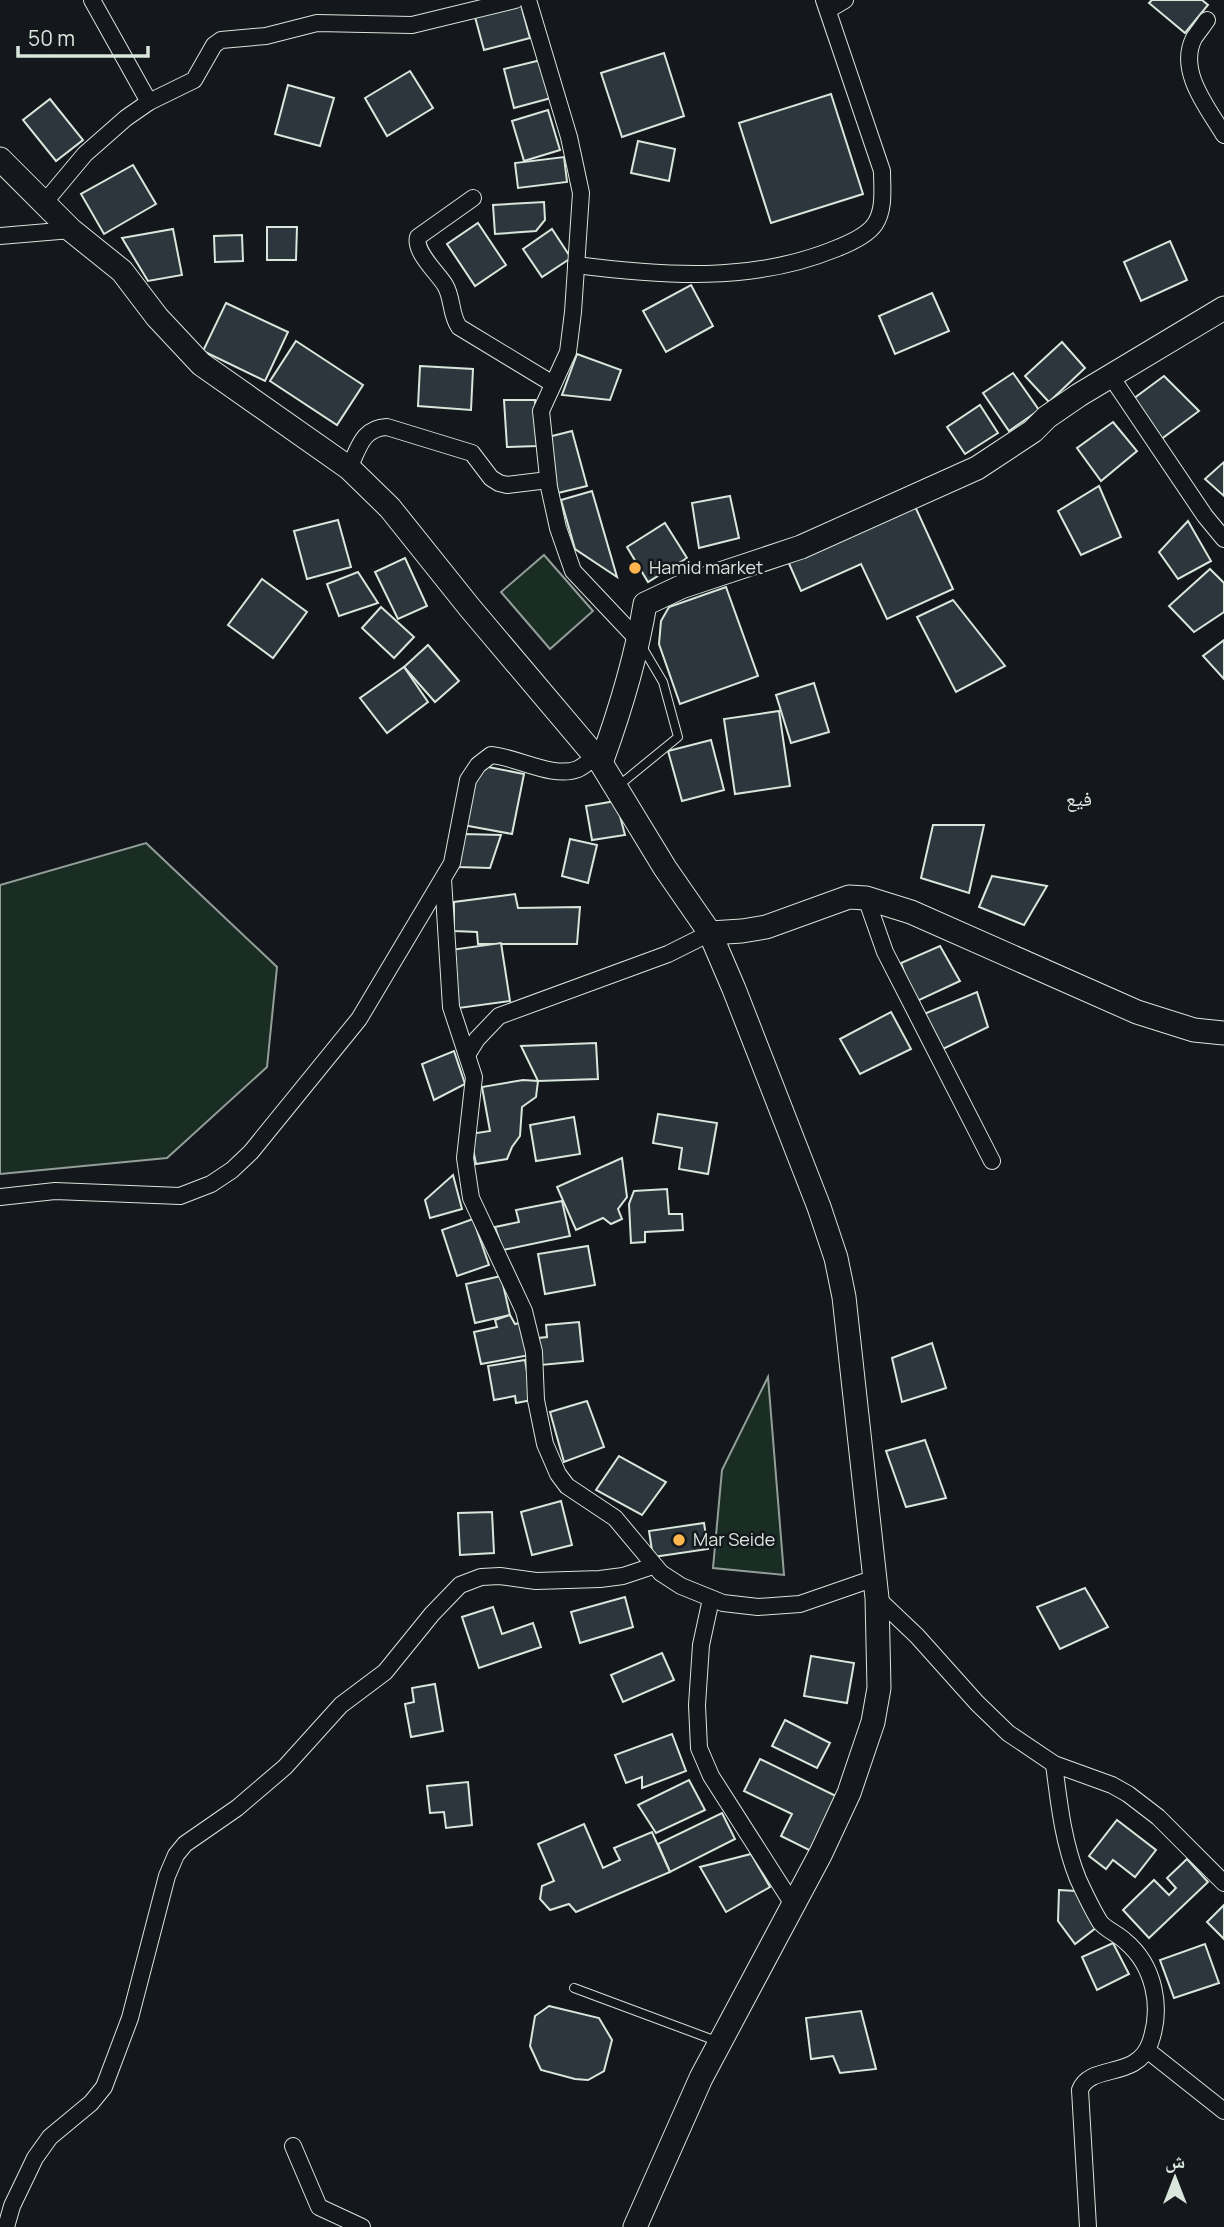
<svg xmlns="http://www.w3.org/2000/svg" width="1224" height="2227" font-family="Manrope,'Noto Naskh Arabic',sans-serif">
<style>
.green{fill:#1a2d24;stroke:#939e99;stroke-width:2}
.building{fill:#2c363c;stroke:#d8e6dc;stroke-width:2}
.lines{fill:none;stroke-linecap:round;stroke-linejoin:round}
.lane-casing{stroke:#d8e6dc;stroke-width:10}
.street-casing{stroke:#d8e6dc;stroke-width:18}
.secondary-casing{stroke:#d8e6dc;stroke-width:25}
.lane{stroke:#14181c;stroke-width:8}
.street{stroke:#14181c;stroke-width:16}
.secondary{stroke:#14181c;stroke-width:23}
.poi-dot{fill:#ffb74d;stroke:#14181c;stroke-width:2.5}
.labels{text-anchor:middle;stroke-width:5;stroke-linejoin:round;paint-order:stroke}
.poi-label{font-size:18px;fill:#d8e6dc;stroke:#14181c;text-anchor:start}
.quarter-label{font-size:21px;fill:#d8e6dc;stroke:#14181c}
</style>
<rect width="100%" height="100%" fill="#14181c"/>
<!-- green -->
<g class="green">
<polygon points="544,555 593,611 550,649 501,592"/>
<polygon points="146,843 277,967 267,1067 167,1158 0,1174 0,885"/>
<polygon points="768,1377 784,1575 713,1568 722,1470"/>
</g>
<!-- building -->
<g class="building">
<polygon points="1152,0 1202,0 1208,5 1185,33 1149,3"/>
<polygon points="521,5 530,38 484,50 475,17"/>
<polygon points="664,53 684,116 622,137 601,73"/>
<polygon points="541,60 551,98 514,108 504,69"/>
<polygon points="410,71 433,108 387,136 365,98"/>
<polygon points="288,85 334,98 320,146 275,134"/>
<polygon points="831,94 863,194 771,223 739,123"/>
<polygon points="50,99 83,140 56,161 23,120"/>
<polygon points="548,110 560,150 524,161 512,121"/>
<polygon points="638,141 675,149 669,181 631,173"/>
<polygon points="564,157 567,182 518,188 515,163"/>
<polygon points="133,165 156,204 104,234 81,194"/>
<polygon points="544,202 545,220 536,231 495,234 493,205"/>
<polygon points="478,223 506,265 475,286 447,244"/>
<polygon points="267,227 297,227 296,260 267,260"/>
<polygon points="173,229 182,275 148,281 122,238"/>
<polygon points="552,229 571,258 542,277 523,249"/>
<polygon points="242,235 243,261 215,262 214,236"/>
<polygon points="1170,241 1187,280 1141,301 1124,262"/>
<polygon points="691,285 713,326 666,352 643,311"/>
<polygon points="932,293 949,331 895,354 879,316"/>
<polygon points="226,303 288,332 265,381 203,351"/>
<polygon points="296,341 363,385 337,425 270,381"/>
<polygon points="1062,342 1085,368 1049,402 1025,376"/>
<polygon points="577,354 621,370 610,400 562,395"/>
<polygon points="420,366 473,369 471,410 418,406"/>
<polygon points="1013,373 1039,410 1009,431 983,393"/>
<polygon points="1164,376 1199,411 1160,440 1133,399"/>
<polygon points="504,400 535,400 537,446 507,447"/>
<polygon points="980,405 998,433 965,454 947,427"/>
<polygon points="1113,422 1137,451 1101,481 1077,448"/>
<polygon points="572,431 587,486 558,493 548,437"/>
<polygon points="1224,462 1224,496 1205,479"/>
<polygon points="1099,486 1121,537 1081,555 1058,511"/>
<polygon points="592,491 617,577 575,549 561,500"/>
<polygon points="730,496 739,538 699,548 692,503"/>
<polygon points="913,502 953,589 887,619 861,564 801,591 787,559"/>
<polygon points="338,520 351,567 307,579 294,531"/>
<polygon points="1188,521 1211,561 1178,579 1159,552"/>
<polygon points="665,523 687,558 648,582 627,547"/>
<polygon points="405,558 427,606 398,619 375,572"/>
<polygon points="1210,569 1224,583 1224,612 1194,632 1169,606"/>
<polygon points="358,572 378,603 339,616 327,584"/>
<polygon points="262,579 307,612 273,658 228,625"/>
<polygon points="726,587 758,676 680,704 659,644 661,621 669,607"/>
<polygon points="953,600 1005,666 956,692 917,617"/>
<polygon points="381,607 414,637 394,658 362,628"/>
<polygon points="1224,640 1224,679 1203,656"/>
<polygon points="428,645 459,681 435,702 404,667"/>
<polygon points="404,667 428,702 387,733 360,698"/>
<polygon points="814,683 829,732 791,743 776,695"/>
<polygon points="779,711 790,786 735,794 724,719"/>
<polygon points="711,740 724,790 682,801 668,751"/>
<polygon points="478,765 524,774 512,834 463,825"/>
<polygon points="616,801 625,835 592,840 586,806"/>
<polygon points="933,825 984,825 969,893 921,878"/>
<polygon points="464,834 501,835 490,868 458,867"/>
<polygon points="570,839 597,845 588,883 562,876"/>
<polygon points="992,876 1047,886 1024,925 979,907"/>
<polygon points="515,894 518,908 580,907 577,944 478,944 477,932 454,931 454,902"/>
<polygon points="501,943 510,1001 459,1008 450,950"/>
<polygon points="940,946 960,981 915,1002 901,963"/>
<polygon points="977,992 988,1027 941,1050 924,1014"/>
<polygon points="891,1012 911,1049 860,1074 840,1039"/>
<polygon points="596,1043 598,1079 538,1081 521,1046"/>
<polygon points="454,1051 465,1084 434,1100 422,1064"/>
<polygon points="523,1080 538,1081 536,1097 522,1107 520,1136 512,1147 507,1159 476,1164 470,1134 490,1131 482,1087"/>
<polygon points="658,1114 717,1123 708,1174 679,1169 682,1148 653,1143"/>
<polygon points="574,1117 580,1154 536,1161 530,1125"/>
<polygon points="622,1158 627,1197 618,1209 622,1219 611,1224 603,1218 576,1230 557,1187"/>
<polygon points="453,1175 462,1209 430,1218 425,1200"/>
<polygon points="667,1189 669,1214 682,1214 683,1230 645,1232 645,1242 631,1243 629,1204 634,1191"/>
<polygon points="562,1201 570,1236 503,1250 495,1227 519,1222 516,1210"/>
<polygon points="473,1219 489,1265 457,1276 442,1230"/>
<polygon points="588,1246 595,1285 545,1294 538,1254"/>
<polygon points="501,1276 510,1315 475,1323 466,1284"/>
<polygon points="510,1315 515,1324 524,1322 530,1355 481,1364 474,1332 497,1327 495,1320"/>
<polygon points="579,1322 583,1361 541,1365 538,1338 547,1337 546,1325"/>
<polygon points="932,1343 946,1388 902,1402 892,1358"/>
<polygon points="525,1360 532,1400 516,1403 515,1396 494,1400 488,1366"/>
<polygon points="587,1401 604,1447 564,1462 550,1412"/>
<polygon points="925,1440 946,1498 906,1507 886,1451"/>
<polygon points="619,1456 666,1482 642,1515 596,1490"/>
<polygon points="561,1501 572,1545 532,1555 521,1512"/>
<polygon points="492,1512 494,1553 460,1555 458,1513"/>
<polygon points="704,1523 708,1549 653,1557 649,1531"/>
<polygon points="1085,1588 1108,1627 1060,1649 1037,1607"/>
<polygon points="625,1597 633,1627 580,1643 571,1612"/>
<polygon points="493,1607 502,1634 533,1623 541,1647 479,1668 462,1617"/>
<polygon points="662,1653 674,1680 623,1702 611,1675"/>
<polygon points="811,1656 854,1663 847,1703 804,1696"/>
<polygon points="435,1684 443,1731 411,1737 405,1704 414,1702 412,1688"/>
<polygon points="785,1720 830,1743 817,1768 772,1746"/>
<polygon points="672,1734 686,1771 642,1788 642,1777 626,1783 615,1755"/>
<polygon points="760,1759 838,1797 811,1851 781,1836 792,1814 744,1791"/>
<polygon points="689,1780 705,1810 656,1833 638,1805"/>
<polygon points="468,1782 472,1825 446,1828 444,1812 430,1813 427,1786"/>
<polygon points="722,1813 735,1839 670,1872 658,1844"/>
<polygon points="1117,1820 1156,1850 1135,1877 1113,1860 1106,1869 1089,1856"/>
<polygon points="584,1824 603,1868 620,1860 614,1848 652,1832 670,1872 576,1912 569,1904 550,1910 540,1899 542,1886 554,1881 538,1844"/>
<polygon points="751,1854 770,1887 726,1912 700,1867"/>
<polygon points="1187,1859 1208,1882 1149,1938 1123,1910 1154,1880 1169,1895 1176,1888 1167,1878"/>
<polygon points="1059,1890 1076,1891 1101,1924 1075,1944 1058,1921"/>
<polygon points="1224,1905 1224,1939 1207,1922"/>
<polygon points="1113,1943 1129,1974 1097,1990 1082,1957"/>
<polygon points="1205,1944 1219,1983 1174,1998 1160,1960"/>
<polygon points="549,2006 599,2018 612,2040 604,2071 588,2080 575,2079 541,2070 530,2046 535,2016"/>
<polygon points="861,2011 876,2069 840,2073 833,2056 811,2059 806,2018"/>
</g>
<g class="lines">
<defs>
<g id="lane">
<polyline points="617,787 678,737 663,682 641,645"/>
<polyline points="574,1988 719,2042"/>
</g>
<g id="street">
<polyline points="92,0 149,102"/>
<polyline points="528,0 569,137 581,193 573,312 568,352 541,411 549,487 558,528 573,571 639,641"/>
<polyline points="828,10 845,0"/>
<path d="M1207 20C1203 26 1198 32 1194 38 1177 71 1208 108 1224 135"/>
<path d="M473 198 418 237C414 252 437 272 445 285 453 298 450 314 459 327L553 384"/>
<polyline points="44,203 85,154 126,118 149,102 194,80 214,45 221,40 266,36 317,23 412,25 515,0"/>
<polyline points="0,236 71,230"/>
<path d="M576 265C663 276 752 283 835 249 848 244 867 236 875 224 885 209 882 188 882 171L824 0"/>
<polyline points="1110,375 1205,516 1224,539"/>
<path d="M349 468C359 448 362 428 387 427L472 453 491 478 499 483 507 485 548 480"/>
<polyline points="443,879 451,1007 474,1077 465,1158 471,1198 524,1311 534,1352 536,1400 545,1444 558,1474 567,1486 615,1518 661,1573 681,1586 723,1603 758,1607 800,1604 875,1578"/>
<polyline points="866,898 885,952 992,1161"/>
<polyline points="467,1055 477,1039 499,1016 668,954 710,933"/>
<path d="M0 1197 55 1191 180 1196 211 1184 232 1170 251 1152 359 1019 452 863 468 780 478 765 491 755C517 757 553 779 578 769 584 766 590 761 596 756"/>
<polyline points="877,1598 917,1636 977,1703 1008,1733 1054,1764 1112,1785 1128,1794 1158,1817 1224,1883"/>
<polyline points="711,1599 701,1645 697,1705 699,1748 711,1776 794,1906"/>
<path d="M1054 1764C1059 1803 1063 1842 1078 1879 1084 1892 1092 1909 1100 1922 1105 1929 1118 1934 1125 1941 1154 1965 1163 2007 1150 2043 1137 2080 1090 2063 1080 2090L1088 2227"/>
<polyline points="1147,2050 1224,2111"/>
<polyline points="293,2146 319,2207 362,2227"/>
<polyline points="6,2227 12,2206 35,2158 50,2137 91,2103 104,2087 130,2018 167,1876 176,1855 185,1844 237,1808 285,1767 341,1705 385,1672 432,1614 460,1585 481,1577 500,1576 536,1581 600,1579 623,1576 653,1566"/>
</g>
<g id="secondary">
<polyline points="0,159 71,230 122,271 157,317 201,364 349,468 390,508 470,608 601,763 665,868 710,933 734,989 819,1207 836,1258 844,1297 877,1598 879,1688 873,1722 849,1793 821,1853 701,2078 635,2227"/>
<path d="M601 763C620 711 636 659 645 604L681 587 801 547 977 468 1033 431 1047 417 1079 395 1224 308"/>
<polyline points="710,933 742,931 766,927 849,897 866,898 911,912 1137,1012 1194,1030 1224,1033"/>
</g>
</defs>
<!-- lane casing -->
<use href="#lane" class="lane-casing"/>
<!-- street casing -->
<use href="#street" class="street-casing"/>
<!-- secondary casing -->
<use href="#secondary" class="secondary-casing"/>
<!-- lane -->
<use href="#lane" class="lane"/>
<!-- street -->
<use href="#street" class="street"/>
<!-- secondary -->
<use href="#secondary" class="secondary"/>
</g>
<!-- markers -->
<g class="poi-dot">
<circle cx="635" cy="568" r="7"/>
<circle cx="679" cy="1540" r="7"/>
</g>
<g class="labels">
<!-- poi labels -->
<g class="poi-label">
<text x="649" y="574">Hamid market</text>
<text x="693" y="1546">Mar Seide</text>
</g>
<!-- quarter labels -->
<g class="quarter-label">
<text x="1079" y="806">فيع</text>
</g>
</g>
<!-- north arrow -->
<g transform="translate(1175 2178)" stroke="#14181c" stroke-width="5" paint-order="stroke">
<path d="M0-5L12 26L0 18L-12 26Z" fill="#d8e6dc"/>
<text y="-10" font-size="19" font-weight="bold" text-anchor="middle" fill="#d8e6dc">ش</text>
</g>
<!-- scale -->
<path d="M18 46v10h130v-10" fill="none" stroke="#d8e6dc" stroke-width="3.5"/>
<text x="28" y="46" font-size="21" fill="#d8e6dc" stroke="#14181c" stroke-width="5" paint-order="stroke">50 m</text>
</svg>
